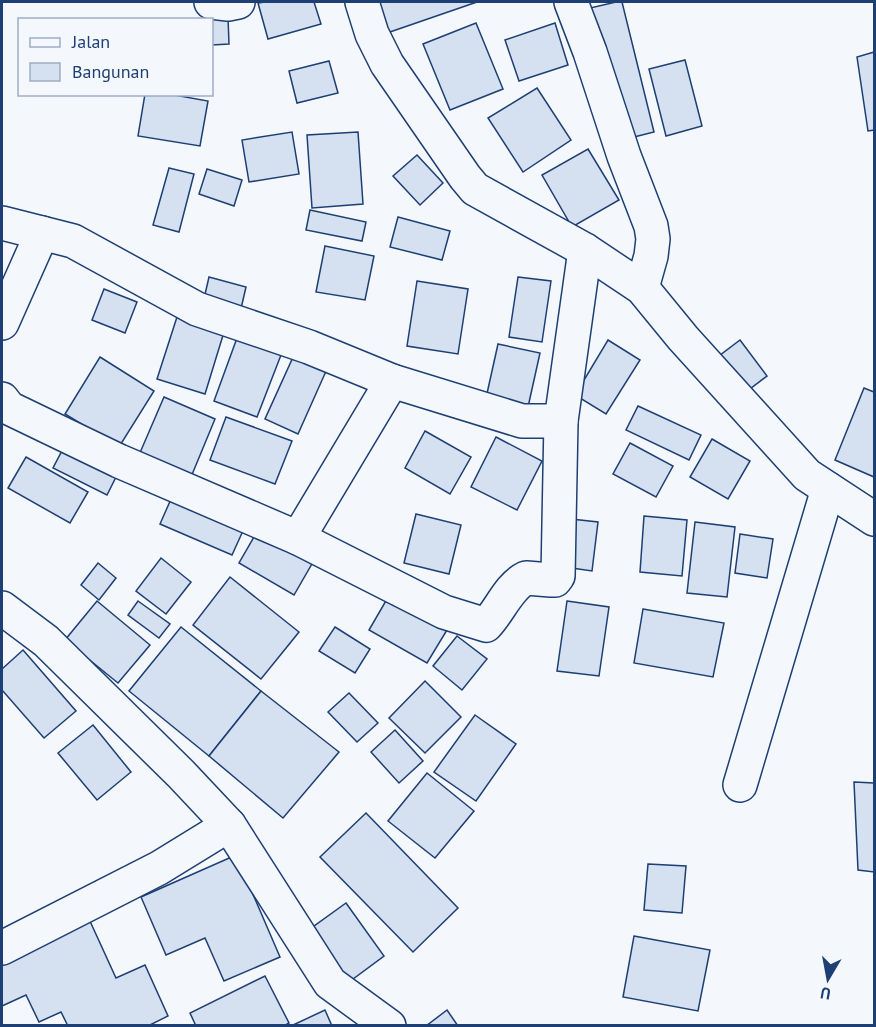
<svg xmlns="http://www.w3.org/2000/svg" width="876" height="1027" font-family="'PT Sans',sans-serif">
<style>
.building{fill:#d5e0f0;stroke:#1d3f73;stroke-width:1.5}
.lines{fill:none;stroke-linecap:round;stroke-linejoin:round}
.minor-casing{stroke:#1d3f73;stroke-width:36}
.minor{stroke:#f4f7fb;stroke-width:33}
</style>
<rect width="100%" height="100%" fill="#f4f7fb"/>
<!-- building -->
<g class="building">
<polygon points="265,2 314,2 321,24 268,39 258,3"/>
<polygon points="376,2 477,2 387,33"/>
<polygon points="616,2 622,2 654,132 622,140 590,8"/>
<polygon points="228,17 229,44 212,45 212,20 199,19"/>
<polygon points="476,23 503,89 450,110 423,44"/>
<polygon points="555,23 568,65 519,81 505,40"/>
<polygon points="874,52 874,130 868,131 857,57"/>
<polygon points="685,60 702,126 666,136 649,69"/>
<polygon points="329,61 338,93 297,103 289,71"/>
<polygon points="537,88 571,140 523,172 488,118"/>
<polygon points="145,94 169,94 208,101 200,146 138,136"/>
<polygon points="292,132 299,174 249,182 242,140"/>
<polygon points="358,132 363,204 312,208 307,135"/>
<polygon points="588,149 619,200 572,227 542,175"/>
<polygon points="417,155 443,183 420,205 393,176"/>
<polygon points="169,168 194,174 179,232 153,225"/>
<polygon points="207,169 242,180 234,206 199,194"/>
<polygon points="310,210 366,222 362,241 306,230"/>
<polygon points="398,217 450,231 442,260 390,247"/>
<polygon points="325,246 374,256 365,300 316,292"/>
<polygon points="209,277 246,287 240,313 203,303"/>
<polygon points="518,277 551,281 542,342 509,337"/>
<polygon points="417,281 468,289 458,354 407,346"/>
<polygon points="104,289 137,302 125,333 92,320"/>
<polygon points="177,317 224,332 205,394 157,379"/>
<polygon points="237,338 281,355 257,417 214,401"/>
<polygon points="608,340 640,360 606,414 575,395"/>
<polygon points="740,340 767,376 742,395 715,359"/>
<polygon points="498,344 540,353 528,407 486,398"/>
<polygon points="294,355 327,369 298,434 265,419"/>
<polygon points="100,357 154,391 119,447 65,414"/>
<polygon points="864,388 874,392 874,477 835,460"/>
<polygon points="164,397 215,419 191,477 139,455"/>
<polygon points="638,406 701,435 689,460 626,430"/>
<polygon points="226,417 292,441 275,484 210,460"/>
<polygon points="425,431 471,457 450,494 405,468"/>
<polygon points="496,437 542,461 517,510 471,487"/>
<polygon points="712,439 750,461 728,499 690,477"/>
<polygon points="66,443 120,469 107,495 53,468"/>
<polygon points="630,443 673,466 656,497 613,474"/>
<polygon points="26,457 88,492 70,523 8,488"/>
<polygon points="175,490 247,522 232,555 160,524"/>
<polygon points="416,514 461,525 449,574 404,563"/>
<polygon points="644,516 687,520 682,576 640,572"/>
<polygon points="571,519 598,522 592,571 565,567"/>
<polygon points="695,522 735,527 727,597 687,593"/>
<polygon points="258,530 313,562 294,595 239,563"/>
<polygon points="740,534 773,539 767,578 735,573"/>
<polygon points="161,558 191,582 166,614 136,591"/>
<polygon points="98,563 116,578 99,600 81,585"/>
<polygon points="230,577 299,632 261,679 193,625"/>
<polygon points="391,592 450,625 427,663 369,630"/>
<polygon points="97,601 150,645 118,683 65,640"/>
<polygon points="138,601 170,624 159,638 128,615"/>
<polygon points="567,601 609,607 599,676 557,671"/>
<polygon points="643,609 724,623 713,677 634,663"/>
<polygon points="181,627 261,691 209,756 129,691"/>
<polygon points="335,627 370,649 355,673 319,651"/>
<polygon points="457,636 487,659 462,690 433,666"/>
<polygon points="23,650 76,711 44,738 2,690 2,669"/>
<polygon points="425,681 461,717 425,753 389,718"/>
<polygon points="261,691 339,752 283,818 209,756"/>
<polygon points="349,693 378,723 357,742 328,712"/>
<polygon points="475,715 516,744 476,801 434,772"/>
<polygon points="93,725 131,772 97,800 58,753"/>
<polygon points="395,730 423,761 399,783 371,752"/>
<polygon points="427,773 474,811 435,858 388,821"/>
<polygon points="854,782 874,783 874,872 858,870"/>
<polygon points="366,813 458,908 413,952 320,857"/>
<polygon points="236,855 280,957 224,981 205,938 166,955 141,897"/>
<polygon points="648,864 686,866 682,913 644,910"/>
<polygon points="346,903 384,956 349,982 310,929"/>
<polygon points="89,919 116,978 145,965 168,1016 148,1026 68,1026 61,1012 39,1022 26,995 2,1006 2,959"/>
<polygon points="634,936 710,950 698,1011 623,997"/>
<polygon points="265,976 289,1023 284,1026 196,1026 190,1013"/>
<polygon points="325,1010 332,1026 291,1026"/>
<polygon points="447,1010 458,1026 426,1026"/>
</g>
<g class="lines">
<defs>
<g id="minor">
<polyline points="211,2 228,4 238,2"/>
<polyline points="362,2 372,34 387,64 465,177 475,189 585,250 642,288 683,338 807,475 874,519"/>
<polyline points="571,2 590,52 624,156 651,226 653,239 651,256 642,288"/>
<polyline points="2,223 73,241 197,309 309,347 392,381 522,421 561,421 585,250"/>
<polyline points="2,323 42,233"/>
<polyline points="2,399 9,408 119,461 298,538 392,381"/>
<path d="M298 538 444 612 486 625C499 612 509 586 526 578L551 580H555L558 576 561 421"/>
<polyline points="2,608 46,641 181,774 229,825 330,983 389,1026"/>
<polyline points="740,785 828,489"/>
<polyline points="2,948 159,868 229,825"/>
</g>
</defs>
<!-- minor casing -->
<use href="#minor" class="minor-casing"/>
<!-- minor -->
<use href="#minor" class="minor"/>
</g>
<!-- border -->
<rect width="876" height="1027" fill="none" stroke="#1d3f73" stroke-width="6"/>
<!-- legend -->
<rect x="18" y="18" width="195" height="78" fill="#f4f7fb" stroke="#9eadc5" stroke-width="1.5"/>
<rect x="30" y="38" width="30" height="9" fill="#f4f7fb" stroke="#9eadc5" stroke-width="1.5"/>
<text x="72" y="48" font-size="18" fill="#1d3f73">Jalan</text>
<rect x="30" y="63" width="30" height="18" fill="#d5e0f0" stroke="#9eadc5" stroke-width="1.5"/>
<text x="72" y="78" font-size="18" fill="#1d3f73">Bangunan</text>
<!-- north arrow -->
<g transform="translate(828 979) rotate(190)" stroke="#f4f7fb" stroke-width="4.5" paint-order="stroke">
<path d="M0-4.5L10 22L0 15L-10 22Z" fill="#1d3f73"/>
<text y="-9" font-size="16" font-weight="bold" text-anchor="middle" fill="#1d3f73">U</text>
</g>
</svg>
